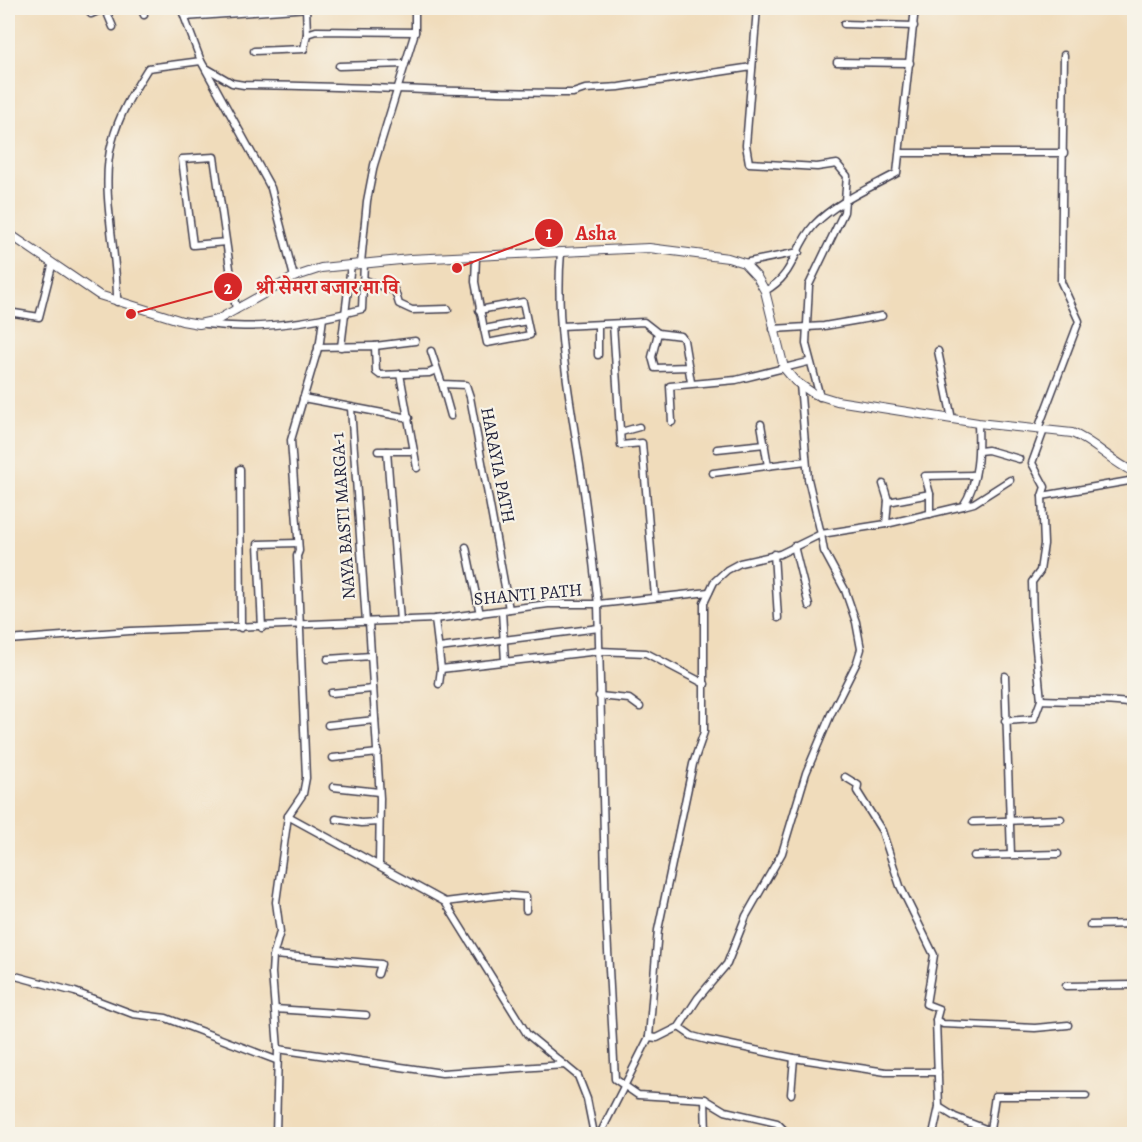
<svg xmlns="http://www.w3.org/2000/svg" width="1142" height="1142" font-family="Alegreya,'Noto Serif Devanagari',serif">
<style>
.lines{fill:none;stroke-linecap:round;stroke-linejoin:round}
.minor-casing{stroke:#413e4e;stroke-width:9}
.tertiary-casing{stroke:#413e4e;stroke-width:10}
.minor{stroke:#fff;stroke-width:6}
.tertiary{stroke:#fff;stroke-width:8}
.labels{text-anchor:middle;stroke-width:4.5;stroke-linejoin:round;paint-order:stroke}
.street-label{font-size:18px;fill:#22223b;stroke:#f7f3e8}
.leader{fill:none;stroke:#d62828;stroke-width:2}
.callout-dot{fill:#d62828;stroke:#f7f3e8;stroke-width:2}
.mark-label{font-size:18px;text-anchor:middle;font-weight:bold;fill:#fff}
.callout-label{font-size:20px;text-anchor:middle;font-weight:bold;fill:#d62828;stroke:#f7f3e8;stroke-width:4.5;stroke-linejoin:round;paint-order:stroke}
</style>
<rect width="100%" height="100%" fill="#f7f3e8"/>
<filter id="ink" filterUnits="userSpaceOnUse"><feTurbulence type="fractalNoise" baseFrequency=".0167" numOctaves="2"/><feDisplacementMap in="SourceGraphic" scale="12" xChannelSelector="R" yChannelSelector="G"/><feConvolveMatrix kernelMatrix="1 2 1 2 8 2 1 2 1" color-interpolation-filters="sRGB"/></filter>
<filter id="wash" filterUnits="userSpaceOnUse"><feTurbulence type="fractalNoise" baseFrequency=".008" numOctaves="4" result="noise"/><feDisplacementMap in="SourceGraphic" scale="24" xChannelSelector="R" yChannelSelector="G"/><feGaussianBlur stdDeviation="1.35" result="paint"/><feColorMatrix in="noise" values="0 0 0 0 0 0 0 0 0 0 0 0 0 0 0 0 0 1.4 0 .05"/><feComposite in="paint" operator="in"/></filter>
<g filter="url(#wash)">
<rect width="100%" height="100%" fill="#f0dcbb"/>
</g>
<g filter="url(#ink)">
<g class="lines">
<defs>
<g id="minor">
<polyline points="105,8 113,27"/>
<polyline points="141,8 144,15"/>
<polyline points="181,8 201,61 271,188 294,277"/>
<polyline points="306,8 307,34"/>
<polyline points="757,8 746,145 749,163 817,167 837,164 847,176 844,212 809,285 806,344 820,397"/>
<polyline points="91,14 105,8"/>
<polyline points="185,17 309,8"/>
<polyline points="844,24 914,26"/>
<polyline points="254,51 304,49 307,34 316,31 415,32"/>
<polyline points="837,62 910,63"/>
<polyline points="339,66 405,64"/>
<path d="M206 68 232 83 244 85C354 86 463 93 573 93L585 89 619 87 752 67"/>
<polyline points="900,153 1064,153"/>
<polyline points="226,242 193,245 182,159 214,157 236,310"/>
<path d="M561 252C554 330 572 408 583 485 589 524 593 564 598 604L709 592"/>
<polyline points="476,257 475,282 484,329"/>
<polyline points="361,263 367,201 374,165 415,32 415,8"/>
<polyline points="744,263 799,252"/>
<polyline points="365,280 395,291 399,304 412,310 448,309"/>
<path d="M765 291C796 274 793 248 814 225 836 202 870 188 897 173L915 8"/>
<path d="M117 302C118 254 99 188 112 142 119 114 133 92 148 68L201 61"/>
<polyline points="479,310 523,302 530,335 487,343 484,329 527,321"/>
<polyline points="8,312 39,317 52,266"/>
<path d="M206 324C257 331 313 322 362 309L364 263"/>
<polyline points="613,324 621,445 642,443 655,597"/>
<polyline points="561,326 644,322 658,333"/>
<polyline points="773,329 824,326 882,316"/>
<polyline points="375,346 415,341"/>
<polyline points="318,347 375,346 376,372 380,375 429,373 436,370"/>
<polyline points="341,347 351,265"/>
<polyline points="431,351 442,384 466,385 470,397 509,609"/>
<polyline points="938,351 952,419"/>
<polyline points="598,355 598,325"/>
<polyline points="689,367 655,368 652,357 658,333 681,336 684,340 691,382"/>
<polyline points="400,374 417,468"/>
<polyline points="442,384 451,416"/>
<polyline points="800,384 808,479 821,534"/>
<polyline points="303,398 409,418"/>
<polyline points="351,408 366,622"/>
<polyline points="672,422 670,386 736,380 808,362"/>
<polyline points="761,424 768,466"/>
<polyline points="1038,429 1079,321 1061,282 1064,55"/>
<polyline points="621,432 639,427"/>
<polyline points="717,449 765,444"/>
<polyline points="378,451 414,451"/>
<polyline points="387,451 400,621"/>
<polyline points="979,451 988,450 1019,459"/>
<polyline points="240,469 241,628"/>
<polyline points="713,473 806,461"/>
<polyline points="883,484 888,500 886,524"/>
<polyline points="1042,496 1129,481 1134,476"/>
<polyline points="888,502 930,494"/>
<polyline points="963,506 974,503 1010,480"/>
<polyline points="930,514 930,494 925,476 975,475"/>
<polyline points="794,546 809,606"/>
<polyline points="466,547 480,614"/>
<polyline points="774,554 778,618"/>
<polyline points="502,611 505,661"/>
<polyline points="435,619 441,669 439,684"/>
<polyline points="369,622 380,798 379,864"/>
<polyline points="262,628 258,544 298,543"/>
<polyline points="8,640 130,631 435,619 548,604 598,604 606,914 615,1079 638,1095 705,1099 725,1111 777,1123 788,1134"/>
<polyline points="439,648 599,628"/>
<polyline points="328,659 371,656"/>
<polyline points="441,669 599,651 646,653 705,684"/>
<polyline points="1005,676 1011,855"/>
<polyline points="331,693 373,689"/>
<polyline points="599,696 629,699 640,707"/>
<polyline points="1041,700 1033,619 1032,582 1040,571 1044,544 1042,496 1045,487 1032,463 1044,430"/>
<path d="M1005 721 1034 719 1041 700C1073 702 1103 699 1134 704"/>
<polyline points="328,725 375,720"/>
<polyline points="333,758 378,753"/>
<polyline points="845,777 858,785 857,791 882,831 900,886 934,955 926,1004 939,1009 936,1020 939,1107 933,1134"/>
<polyline points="333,787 379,792"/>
<polyline points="288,816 445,902 527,1034 578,1076 587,1099 594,1134"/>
<polyline points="336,819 361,823 379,822"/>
<polyline points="973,822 1061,819"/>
<polyline points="974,856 1058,854"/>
<polyline points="445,902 501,895 526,897 526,910"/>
<polyline points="1090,925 1134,924"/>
<polyline points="274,955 381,964 378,974"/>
<polyline points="8,974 75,992 133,1014 166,1018 276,1060"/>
<polyline points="1066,986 1134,985"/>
<polyline points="275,1009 366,1015"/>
<polyline points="936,1020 943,1024 1035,1028 1068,1025"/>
<polyline points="679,1027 692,1036 707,1040 794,1058 886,1072 938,1072"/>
<polyline points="649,1037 657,1038 679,1027 698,998 727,964 746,916 782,853 806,773 831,714 857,662 861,649 856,622 845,590 824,551 821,534"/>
<polyline points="278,1049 442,1073 565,1065"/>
<polyline points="791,1094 794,1058"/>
<polyline points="705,1099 706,1134"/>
<polyline points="939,1107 955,1117 998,1134"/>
<polyline points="990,1130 995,1096 1086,1096"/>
<polyline points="276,1134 278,1049 272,973 273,956 280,932 276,902 288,816 303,794 306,778 297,556 299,551 291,440 320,342 323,318"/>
<path d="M600 1134 649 1037 658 930 693 764 704 732V603L714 582 727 570 740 563 780 554 821 534 886 524 963 506C979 482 979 451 978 423"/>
</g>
<path id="tertiary" d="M8 233 99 295 182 321 199 324 217 320 294 277 321 268 410 259 649 248 728 258 744 263 757 277 765 291 784 368 795 381 814 394 837 401 978 423 1072 433C1095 442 1111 462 1134 472"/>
</defs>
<!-- minor casing -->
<use href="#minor" class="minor-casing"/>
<!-- tertiary casing -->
<use href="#tertiary" class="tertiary-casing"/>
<!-- minor -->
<use href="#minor" class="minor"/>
<!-- tertiary -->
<use href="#tertiary" class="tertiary"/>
</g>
</g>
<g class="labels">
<!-- street labels -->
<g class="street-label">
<text transform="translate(498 465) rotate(79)" y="6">HARAYIA PATH</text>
<text transform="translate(343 516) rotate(-94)" y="6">NAYA BASTI MARGA-1</text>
<text transform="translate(528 594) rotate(-5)" y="6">SHANTI PATH</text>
</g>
</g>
<!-- callouts -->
<path class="leader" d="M457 268L549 233M131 314L228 287"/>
<g class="callout-dot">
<circle cx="457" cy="268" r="6"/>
<circle cx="131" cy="314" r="6"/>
<circle cx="549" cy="233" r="15"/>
<circle cx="228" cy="287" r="15"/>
</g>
<g class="mark-label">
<text x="549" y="239">1</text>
<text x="228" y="294">2</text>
</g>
<g class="callout-label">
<text x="596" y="240">Asha</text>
<text x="327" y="294">श्री सेमरा बजार मा वि</text>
</g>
<!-- margin -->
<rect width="1142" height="1142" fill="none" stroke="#f7f3e8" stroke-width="30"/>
</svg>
